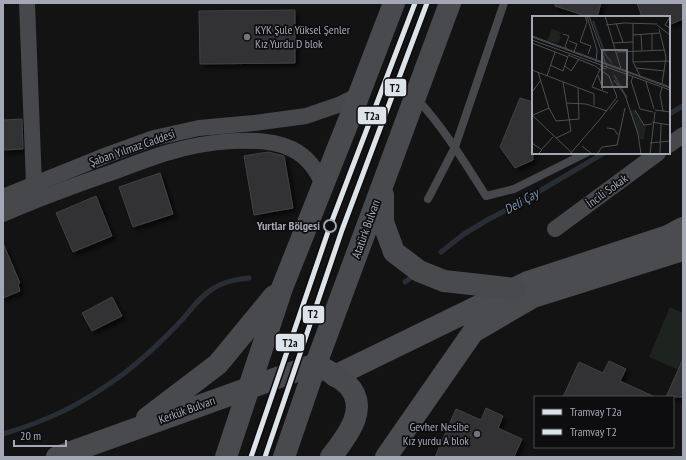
<svg xmlns="http://www.w3.org/2000/svg" width="686" height="460" font-family="'PT Sans Narrow',sans-serif">
<style>
.green{fill:#1d231e}
.lines{fill:none;stroke-linecap:round;stroke-linejoin:round}
.stream{stroke:#292e36;stroke-width:5}
.building{fill:#323234;stroke:#424346;filter:url(#shadow)}
.lane{stroke:#47484b;stroke-width:8}
.street{stroke:#47484b;stroke-width:16}
.secondary{stroke:#4b4c4f;stroke-width:22}
.primary{stroke:#494a4d;stroke-width:22}
.tram-1-casing{stroke:#0d0d0f;stroke-width:8}
.tram-2-casing{stroke:#0d0d0f;stroke-width:8}
.tram-1{stroke:#dce3e9;stroke-width:5}
.tram-2{stroke:#dce3e9;stroke-width:5}
.poi-dot{fill:#71747c;stroke:#0d0d0f;stroke-width:1.5}
.stop-dot{fill:#0d0d0f;stroke:#a4a8b4;stroke-width:2}
.labels{text-anchor:middle;stroke-width:3.5;stroke-linejoin:round;paint-order:stroke}
.poi-label{font-size:12px;fill:#a4a8b4;stroke:#0d0d0f;text-anchor:start}
.street-label{font-size:12px;fill:#a4a8b4;stroke:#0d0d0f}
.stop-label{font-size:12px;font-weight:bold;fill:#a4a8b4;stroke:#0d0d0f;text-anchor:end}
.water-label{font-size:13px;font-style:italic;fill:#7c92ae;stroke:#0d0d0f}
.inset-river{fill:none;stroke:#292e36;stroke-width:2}
.inset-road{fill:none;stroke:#4d4f53;stroke-width:1}
.view{fill:#71747c;fill-opacity:0.15;stroke:#71747c;stroke-width:2}
.inset-edge{fill:none;stroke:#a4a8b4;stroke-width:2}
.line-badge{stroke:#0d0d0f;stroke-width:1.5}
.pale-badge-label{font-size:11px;text-anchor:middle;font-weight:bold;fill:#111}
</style>
<defs>
<filter id="shadow"><feDropShadow dx="3.5" dy="3.5" stdDeviation="2" flood-color="#0009"/></filter>
</defs>
<rect width="100%" height="100%" fill="#131313"/>
<!-- green -->
<polygon class="green" points="670,307 683,313 683,360 679,370 649,357"/>
<g class="lines">
<!-- stream -->
<g class="stream">
<polyline points="669,114 683,106"/>
<polyline points="441,252 464,234 489,219 516,205 604,153"/>
<polyline points="405,282 413,276"/>
<path d="M3 434C50 420 82 404 122 375 143 359 162 341 180 322 191 310 200 296 214 288 225 281 237 279 249 278"/>
</g>
</g>
<!-- building -->
<g class="building">
<polygon points="555,3 601,3 597,17 589,17 555,6"/>
<polygon points="637,3 683,3 683,19 669,25 669,17 642,17"/>
<polygon points="295,10 295,63 200,64 199,11"/>
<polygon points="520,98 533,102 533,160 515,168 500,147"/>
<polygon points="22,119 23,149 3,150 3,120"/>
<polygon points="268,152 284,156 293,208 254,215 244,156"/>
<polygon points="160,173 173,214 133,227 119,187"/>
<polygon points="96,196 112,236 73,252 56,213"/>
<polygon points="3,243 20,283 18,284 20,291 3,298"/>
<polygon points="112,297 122,316 92,331 82,313"/>
<polygon points="683,359 683,397 666,397"/>
<polygon points="609,361 626,369 620,381 655,397 563,397 579,362 603,373"/>
<polygon points="486,408 503,416 498,428 522,439 514,457 435,457 456,409 481,420"/>
</g>
<g class="lines">
<!-- lane -->
<g class="lane">
<path d="M417 99C444 128 465 163 486 196L514 189 586 153"/>
<polyline points="428,199 455,147 504,3"/>
</g>
<!-- street -->
<g class="street">
<polyline points="27,3 34,184"/>
<polyline points="669,145 683,135"/>
<polyline points="3,197 107,155 154,138 199,128 254,123 306,116 341,104 359,95"/>
<path d="M3 214C40 198 78 184 116 171 134 164 152 157 170 152 204 142 260 134 292 149 308 157 317 170 323 185"/>
<polyline points="555,229 658,153"/>
</g>
<!-- secondary -->
<g class="secondary">
<polyline points="335,376 528,282 668,236 683,228"/>
<polyline points="386,457 473,332 533,297 683,250"/>
</g>
<!-- primary -->
<g class="primary">
<polyline points="383,195 383,222 394,252 419,271 444,281 515,289"/>
<polyline points="147,418 218,364 274,296"/>
<path d="M57 457 316 364C326 370 338 376 347 384 371 408 346 437 331 457"/>
<polyline points="226,457 282,288 353,110 394,3"/>
<polyline points="284,457 316,364 450,3"/>
</g>
<defs>
<polyline id="tram-1" points="251,457 330,226 415,3"/>
<polyline id="tram-2" points="265,457 342,230 427,3"/>
</defs>
<!-- tram-1 casing -->
<use href="#tram-1" class="tram-1-casing"/>
<!-- tram-2 casing -->
<use href="#tram-2" class="tram-2-casing"/>
<!-- tram-1 -->
<use href="#tram-1" class="tram-1"/>
<!-- tram-2 -->
<use href="#tram-2" class="tram-2"/>
</g>
<!-- markers -->
<g class="poi-dot">
<circle cx="247" cy="37" r="4"/>
<circle cx="477" cy="434" r="4"/>
</g>
<circle class="stop-dot" cx="330" cy="226" r="6"/>
<g class="labels">
<!-- poi labels -->
<g class="poi-label">
<text x="255" y="34">KYK Şule Yüksel Şenler<tspan x="255" dy="14">Kız Yurdu D blok</tspan></text>
<text x="469" y="431" text-anchor="end">Gevher Nesibe<tspan x="469" dy="14">Kız yurdu A blok</tspan></text>
</g>
<!-- street labels -->
<g class="street-label">
<text transform="translate(132 148) rotate(-19)" y="4">Şaban Yılmaz Caddesi</text>
<text transform="translate(607 191) rotate(-36)" y="4">İncili Sokak</text>
<text transform="translate(366 229) rotate(-70)" y="4">Atatürk Bulvarı</text>
<text transform="translate(187 410) rotate(-20)" y="4">Kerkük Bulvarı</text>
</g>
<!-- stop labels -->
<g class="stop-label">
<text x="320" y="230">Yurtlar Bölgesi</text>
</g>
<!-- water labels -->
<g class="water-label">
<text transform="translate(521 201) rotate(-30)" y="5">Deli Çay</text>
</g>
</g>
<!-- overview -->
<g transform="translate(532 16)">
<rect width="138" height="138" fill="#131313"/>
<path d="M20 13 31 17 27 18 29 21 26 27 15 25ZM103 94 111 108H114L112 123H108L100 102 98 95Z" fill="#1d231e"/>
<path class="inset-river" d="M61 5 73 38 80 47M82 59 95 82"/>
<path class="inset-road" d="M53 0 55 6 48 26 59 30 56 38M55 0 65 34 64 46M57 0 75 51 73 53 68 50M73 0 89 53M138 1 133 9 138 12M84 7 91 26M101 7V46L108 60M74 9 92 7 125 8M125 9 138 19M127 13 134 41 130 68M120 17V35M31 18 37 20 33 30 35 33M109 18 110 35M101 19 127 17M0 20 138 71M0 21 138 72M0 24 138 74M37 25 45 28 42 36M0 27 36 41M81 27 101 26M85 36 133 34M36 39 63 50 77 60 85 81 69 102 38 138M101 46 138 45M18 49 31 55 36 40M33 50 39 55 47 43M104 52 133 55M68 53 60 71 76 77M0 54 60 77 62 78V89M66 59 71 74M15 60 23 36M101 61 99 65 108 93 121 96M82 64 93 79 106 118 109 138M114 66 122 93M130 71 128 79 131 95M0 76 9 64M34 87 54 88 75 95M17 92 24 105 47 103 46 72M78 94 86 84M103 94 112 109 120 108M123 94 138 96M0 99 41 138M1 99 17 92 6 56M120 106 138 109M75 112 82 113 86 119M24 122 39 115 31 66M0 127 10 134 6 138M118 127 138 125M50 130 60 138M9 134 21 121M65 138 70 131 85 129 93 92M118 138 123 96M128 138 129 108"/>
<path class="view" d="M70 34H95V71H70Z"/>
<rect width="138" height="138" class="inset-edge"/>
</g>
<g class="line-badge">
<rect x="384" y="78" width="23" height="19" rx="4" fill="#dce3e9"/>
<rect x="357" y="106" width="30" height="19" rx="4" fill="#dce3e9"/>
<rect x="302" y="305" width="23" height="19" rx="4" fill="#dce3e9"/>
<rect x="275" y="333" width="30" height="19" rx="4" fill="#dce3e9"/>
</g>
<g class="pale-badge-label">
<text x="395" y="92">T2</text>
<text x="372" y="120">T2a</text>
<text x="313" y="318">T2</text>
<text x="290" y="347">T2a</text>
</g>
<!-- border -->
<rect width="686" height="460" fill="none" stroke="#a4a8b4" stroke-width="8"/>
<!-- legend -->
<rect x="534" y="396" width="140" height="52" fill="#0d0d0f" stroke="#494b51"/>
<rect x="542" y="409" width="20" height="6" fill="#dce3e9" stroke="#494b51"/>
<text x="570" y="416" font-size="12" fill="#a4a8b4">Tramvay T2a</text>
<rect x="542" y="429" width="20" height="6" fill="#dce3e9" stroke="#494b51"/>
<text x="570" y="436" font-size="12" fill="#a4a8b4">Tramvay T2</text>
<!-- scale -->
<path d="M14 440v6h52v-6" fill="none" stroke="#a4a8b4" stroke-width="2"/>
<text x="20" y="440" font-size="12" fill="#a4a8b4" stroke="#0d0d0f" stroke-width="3" paint-order="stroke">20 m</text>
</svg>
